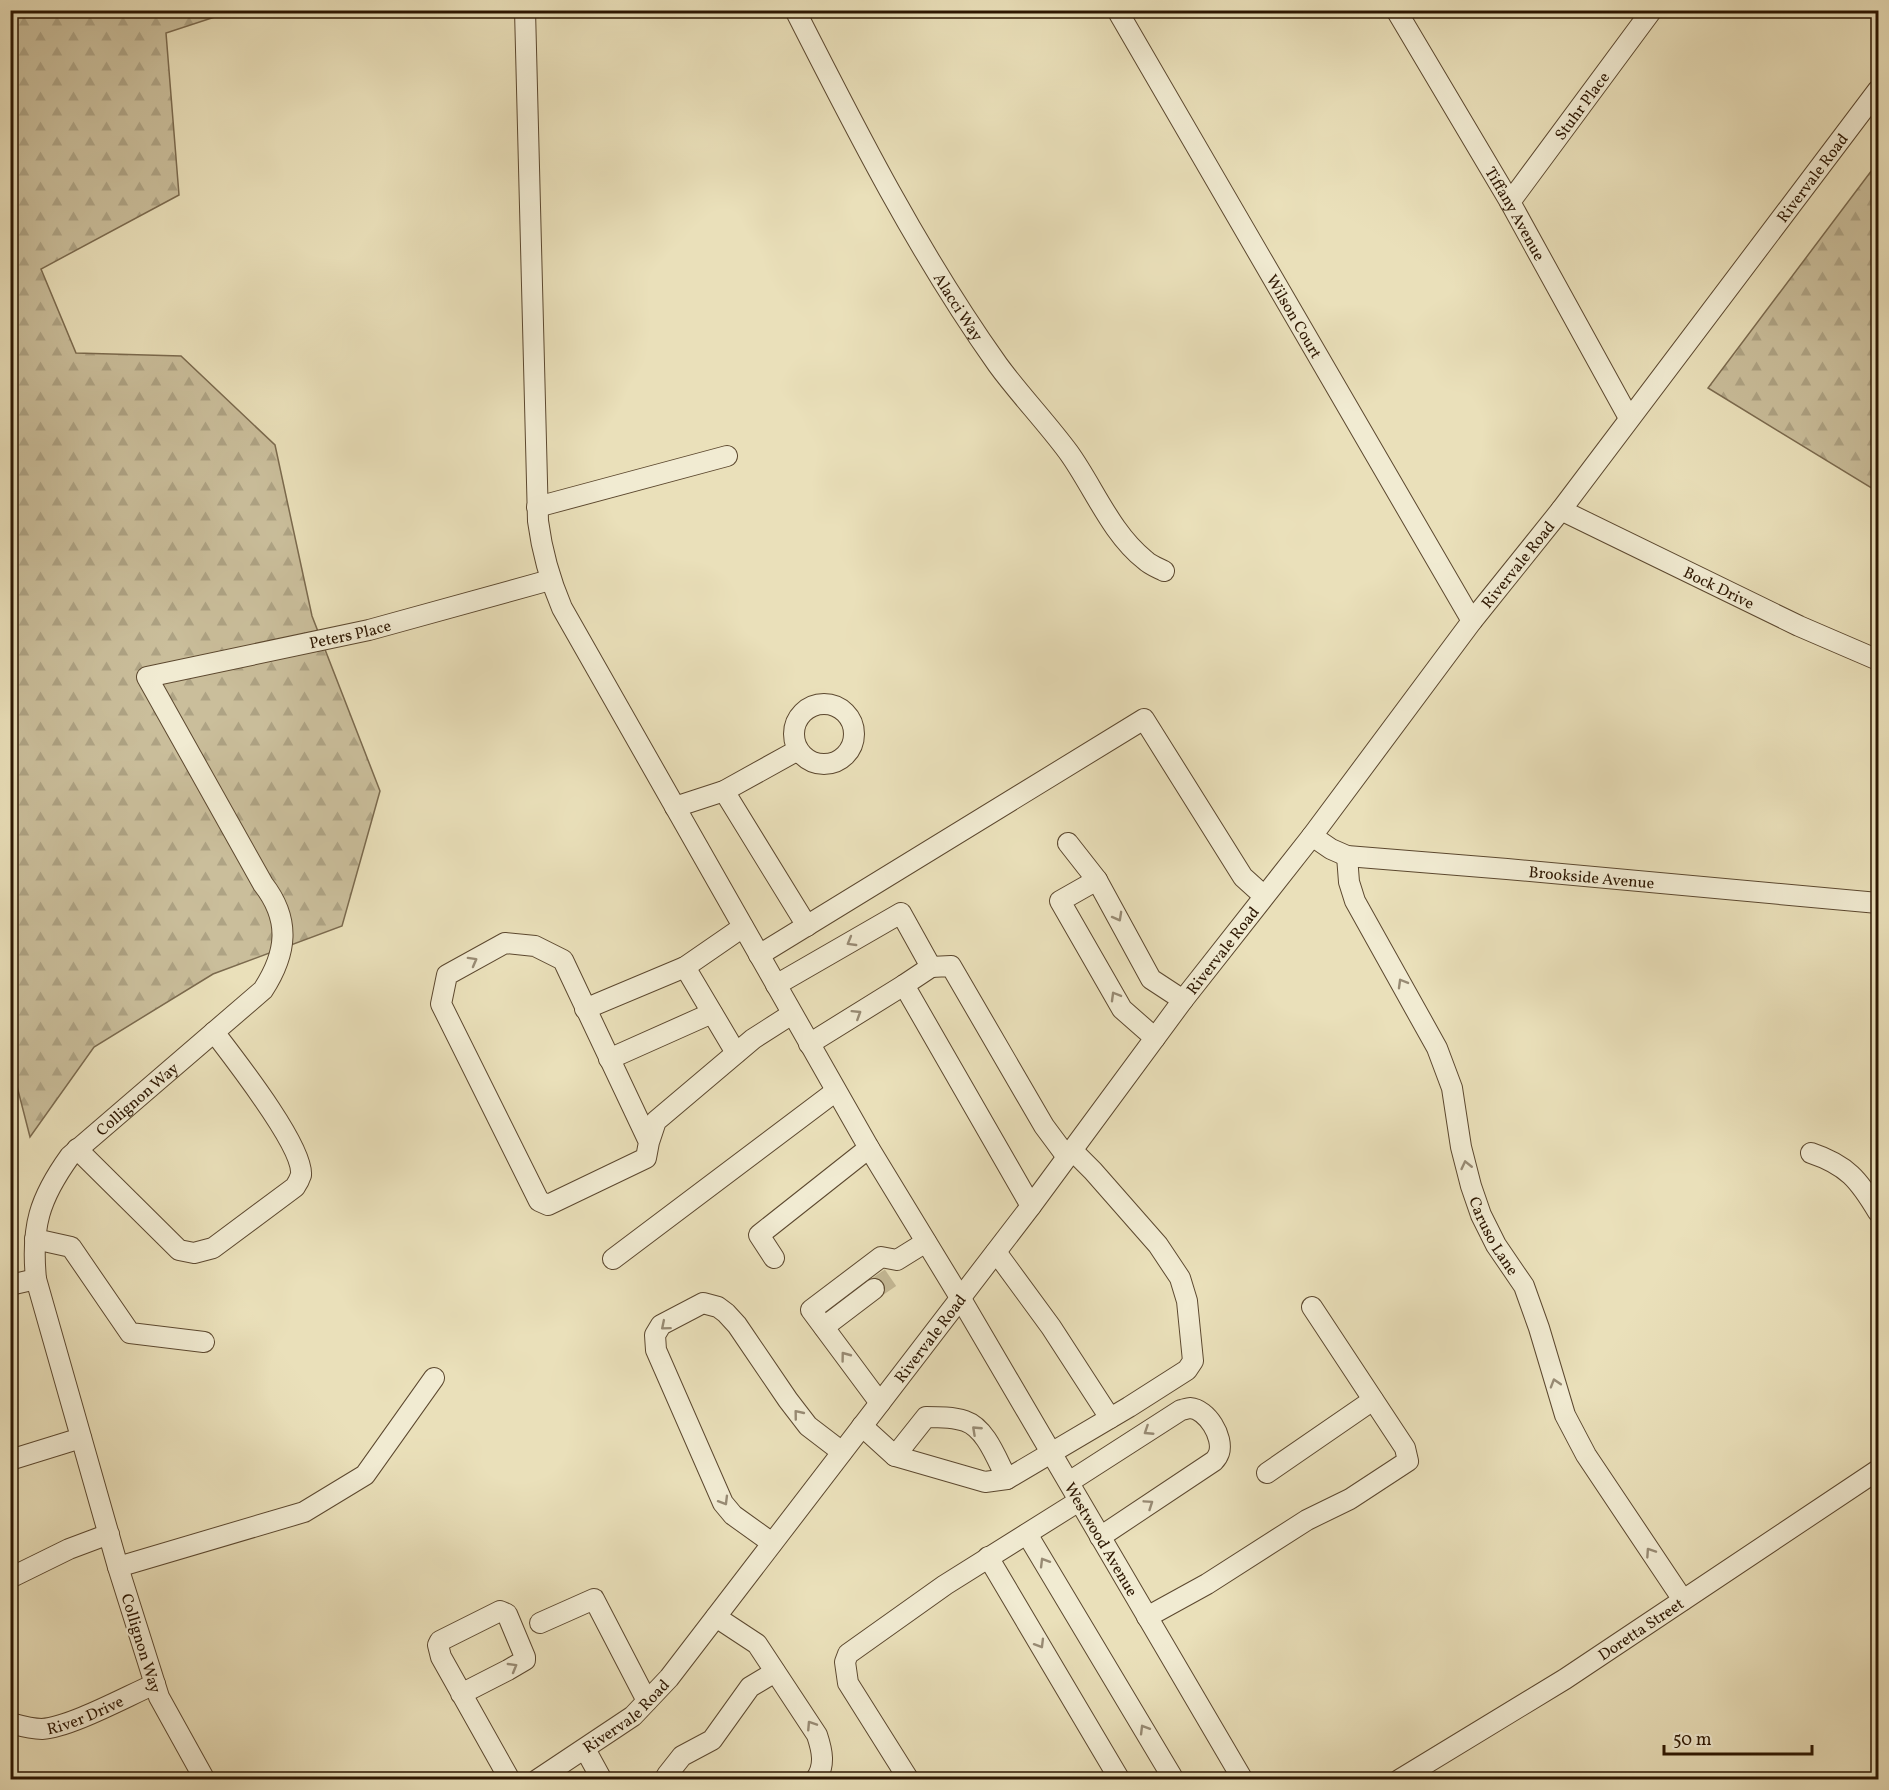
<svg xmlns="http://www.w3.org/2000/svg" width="1889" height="1790" font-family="Vollkorn,serif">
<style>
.forest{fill:url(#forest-firs);stroke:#7b6a4e;stroke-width:1.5}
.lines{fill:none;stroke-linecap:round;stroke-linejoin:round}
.minor-tunnel{stroke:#c4b895;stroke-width:20;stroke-dasharray:20 10;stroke-linecap:butt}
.minor-casing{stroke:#5c482f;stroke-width:22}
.minor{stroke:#f1ebd2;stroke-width:20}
.oneway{stroke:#988b74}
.labels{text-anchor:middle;stroke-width:4.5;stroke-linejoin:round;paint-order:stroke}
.street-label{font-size:16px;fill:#2c1601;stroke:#f1ebd2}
</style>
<defs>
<pattern id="forest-firs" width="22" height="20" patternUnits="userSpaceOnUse" patternTransform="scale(1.5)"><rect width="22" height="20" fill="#cabe9b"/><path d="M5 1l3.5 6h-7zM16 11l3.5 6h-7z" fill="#aea384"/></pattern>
</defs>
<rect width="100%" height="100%" fill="#eae0ba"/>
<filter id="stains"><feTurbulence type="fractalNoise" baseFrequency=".00333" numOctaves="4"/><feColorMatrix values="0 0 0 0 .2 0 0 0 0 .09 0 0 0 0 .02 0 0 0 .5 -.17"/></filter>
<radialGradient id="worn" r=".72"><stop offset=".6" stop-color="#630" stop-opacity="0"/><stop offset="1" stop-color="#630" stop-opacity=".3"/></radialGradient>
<!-- forest -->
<g class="forest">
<polygon points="10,11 233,11 166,33 179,195 41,269 76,353 181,356 275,445 312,616 380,791 342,926 213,974 94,1047 30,1137 10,1059"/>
<polygon points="1878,162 1878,492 1708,388"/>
</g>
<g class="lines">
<!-- minor-tunnel -->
<polyline class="minor-tunnel" points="874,1289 893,1276"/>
<defs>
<g id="minor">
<path id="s1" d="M525 10 538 521C542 552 550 580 562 608L869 1148 961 1299 1243 1780"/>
<path id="s2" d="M795 10C857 132 919 254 998 365 1020 395 1047 423 1069 453 1094 488 1111 533 1145 560 1150 565 1158 568 1164 571"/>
<path id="s3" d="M1117 10 1472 621"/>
<path id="s4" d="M1396 10 1510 202 1629 418"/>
<path id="s5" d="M1510 202 1652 10"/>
<polyline points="537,507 727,456"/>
<path id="s6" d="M1561 510 1799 626 1878 660"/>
<circle cx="824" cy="734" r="30"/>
<polyline points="724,791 807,926"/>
<polyline points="675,807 724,791 798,750"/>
<path id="s7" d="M1312 836 1331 849 1347 856 1507 869 1878 903"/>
<polyline points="1068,843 1097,880"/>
<path id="s8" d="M1347 856 1349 882 1355 901 1437 1048 1452 1088 1461 1147 1471 1186 1481 1215 1496 1245 1524 1286 1539 1328 1565 1415 1586 1455 1683 1600"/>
<polyline points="759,955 1144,719 1243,877 1264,896"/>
<polyline points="685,967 736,1053"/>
<polyline points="931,967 951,966 1044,1126 1067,1157"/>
<polyline points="776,985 901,913 931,967 904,985 1031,1206"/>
<polyline points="585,1009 685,967 743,927"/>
<polyline points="1155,1038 1122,1009 1060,901 1097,880 1151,979 1183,1000"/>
<polyline points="809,1044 904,985"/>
<polyline points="609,1059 712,1013"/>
<polyline points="649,1142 563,960 535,946 505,943 447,975 441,1004 539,1201 548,1205 646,1158 649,1142 656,1121 753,1039 792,1014"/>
<path d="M77 1149 179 1250 194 1253 213 1248 295 1187C297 1184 300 1178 301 1175 304 1147 233 1057 214 1032"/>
<path d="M1811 1153C1847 1165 1859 1180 1878 1212"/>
<polyline points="35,1239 71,1247 130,1333 204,1342"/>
<polyline points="996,1252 1051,1327 1110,1418"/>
<polyline points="774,1258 759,1235 869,1148"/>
<polyline points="613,1259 836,1091"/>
<polyline points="10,1285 36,1279"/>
<polyline points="824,1327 874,1289"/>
<polyline points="880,1403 811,1310 881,1257 897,1260 926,1242"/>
<polyline points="862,1426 895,1456 985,1482 1007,1479 1129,1407 1187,1370 1193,1361 1187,1301 1180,1278 1158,1245 1093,1171 1072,1150"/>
<path d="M895 1456 926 1417C939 1417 953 1417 965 1421 986 1428 997 1460 1007 1479"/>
<polyline points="10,1460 81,1438"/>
<polyline points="1267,1473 1373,1400"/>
<path d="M1069 1482 1181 1410C1182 1410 1188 1408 1190 1408 1207 1409 1224 1437 1219 1453 1218 1456 1216 1459 1214 1461L1100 1537"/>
<polyline points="1027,1534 1174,1780"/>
<polyline points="772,1543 733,1515 723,1503 656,1350 655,1335 661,1325 703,1303 718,1307 726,1313 737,1325 788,1400 808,1426 842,1452"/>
<polyline points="988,1557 1120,1780"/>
<polyline points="118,1567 304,1512 365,1475 434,1378"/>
<polyline points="10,1578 69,1549 109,1534"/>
<path d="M716 1617 757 1644 817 1735C822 1750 826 1766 815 1780"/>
<polyline points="1147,1617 1207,1584 1307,1520 1350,1499 1408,1461 1405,1448 1312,1307"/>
<polyline points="540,1623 594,1599 647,1701"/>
<polyline points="461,1694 508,1670 525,1660 525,1657 507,1614 500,1611 440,1641 438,1645 441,1657 510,1780"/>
<path id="s9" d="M10 1723C21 1726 31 1729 42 1729 71 1727 127 1696 155 1684"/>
<polyline points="585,1749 602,1780"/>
<path id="s10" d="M205 1780 159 1697 118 1567 36 1279C31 1227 39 1199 70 1156L263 990C287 953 291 920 263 884L147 677 369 630 550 580"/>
<path id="s11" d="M537 1780 633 1716 669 1678 1031 1206 1183 1000 1312 836 1472 621 1561 510 1878 90"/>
<polyline points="670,1780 667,1775 682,1756 712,1740 750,1687 775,1672"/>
<polyline points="909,1780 848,1683 845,1662 848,1654 945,1585 1079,1501"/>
<path id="s12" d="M1399 1780 1565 1679 1878 1470"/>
</g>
</defs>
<!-- minor casing -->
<use href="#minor" class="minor-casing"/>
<!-- minor -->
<use href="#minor" class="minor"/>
</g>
<!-- one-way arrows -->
<defs><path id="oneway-chevron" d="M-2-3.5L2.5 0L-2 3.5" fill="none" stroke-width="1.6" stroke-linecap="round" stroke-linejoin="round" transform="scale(1.5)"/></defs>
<g class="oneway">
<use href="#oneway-chevron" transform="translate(1118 917) rotate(61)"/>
<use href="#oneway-chevron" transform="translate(851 942) rotate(150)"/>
<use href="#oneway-chevron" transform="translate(473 961) rotate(-29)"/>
<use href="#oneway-chevron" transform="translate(1402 983) rotate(-120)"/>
<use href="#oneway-chevron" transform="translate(1115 996) rotate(-120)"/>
<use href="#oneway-chevron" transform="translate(857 1014) rotate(-32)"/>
<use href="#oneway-chevron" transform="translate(1466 1165) rotate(-103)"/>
<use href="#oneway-chevron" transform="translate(665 1326) rotate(140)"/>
<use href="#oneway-chevron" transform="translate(845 1356) rotate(-127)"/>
<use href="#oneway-chevron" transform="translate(1555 1383) rotate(-107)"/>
<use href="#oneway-chevron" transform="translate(798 1414) rotate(-129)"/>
<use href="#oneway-chevron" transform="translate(976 1430) rotate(-137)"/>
<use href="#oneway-chevron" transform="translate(1148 1431) rotate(147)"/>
<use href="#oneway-chevron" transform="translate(724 1501) rotate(59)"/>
<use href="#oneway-chevron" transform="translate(1149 1504) rotate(-34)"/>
<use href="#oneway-chevron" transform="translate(1650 1552) rotate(-124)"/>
<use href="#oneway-chevron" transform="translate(1044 1562) rotate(-121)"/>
<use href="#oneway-chevron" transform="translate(1040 1644) rotate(59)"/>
<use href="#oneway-chevron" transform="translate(513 1667) rotate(-30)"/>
<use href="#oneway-chevron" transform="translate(811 1725) rotate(-123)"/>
<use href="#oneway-chevron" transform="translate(1144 1729) rotate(-121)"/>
</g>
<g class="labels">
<!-- street labels -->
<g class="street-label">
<text dy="6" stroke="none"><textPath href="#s5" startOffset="120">Stuhr Place</textPath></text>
<text dy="6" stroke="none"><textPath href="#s11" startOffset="2054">Rivervale Road</textPath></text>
<text dy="6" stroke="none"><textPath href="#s4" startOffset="236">Tiffany Avenue</textPath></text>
<text dy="6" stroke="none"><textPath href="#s2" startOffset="339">Alacci Way</textPath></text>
<text dy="6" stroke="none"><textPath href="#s3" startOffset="354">Wilson Court</textPath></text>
<text dy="6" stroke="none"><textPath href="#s11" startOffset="1568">Rivervale Road</textPath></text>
<text dy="6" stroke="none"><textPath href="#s6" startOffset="176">Bock Drive</textPath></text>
<text dy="6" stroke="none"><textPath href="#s10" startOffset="1476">Peters Place</textPath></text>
<text dy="6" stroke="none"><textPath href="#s7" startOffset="286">Brookside Avenue</textPath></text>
<text dy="6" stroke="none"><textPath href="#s11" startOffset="1082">Rivervale Road</textPath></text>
<text dy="6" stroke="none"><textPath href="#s10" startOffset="750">Collignon Way</textPath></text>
<text dy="6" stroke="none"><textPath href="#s8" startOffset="412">Caruso Lane</textPath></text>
<text dy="6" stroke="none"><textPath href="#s11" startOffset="596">Rivervale Road</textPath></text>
<text dy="6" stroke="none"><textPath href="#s1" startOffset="1678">Westwood Avenue</textPath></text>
<text dy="6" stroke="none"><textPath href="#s12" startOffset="285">Doretta Street</textPath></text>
<text transform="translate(142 1643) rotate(73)" y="6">Collignon Way</text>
<text dy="6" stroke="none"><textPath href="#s9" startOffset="78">River Drive</textPath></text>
<text dy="6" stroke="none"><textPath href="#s11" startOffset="110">Rivervale Road</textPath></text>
</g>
</g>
<!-- margin -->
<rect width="1889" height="1790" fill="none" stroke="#eae0ba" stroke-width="36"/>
<rect x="12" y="12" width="1865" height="1766" fill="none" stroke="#2c1601" stroke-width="3"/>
<rect x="18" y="18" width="1853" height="1754" fill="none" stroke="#2c1601" stroke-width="1.5"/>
<!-- scale -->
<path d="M1664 1745v9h148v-9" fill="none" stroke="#2c1601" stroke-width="3"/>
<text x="1673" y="1745" font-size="18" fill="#2c1601" stroke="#f1ebd2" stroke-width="4.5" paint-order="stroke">50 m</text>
<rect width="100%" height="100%" filter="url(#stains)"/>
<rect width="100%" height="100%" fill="url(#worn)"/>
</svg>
